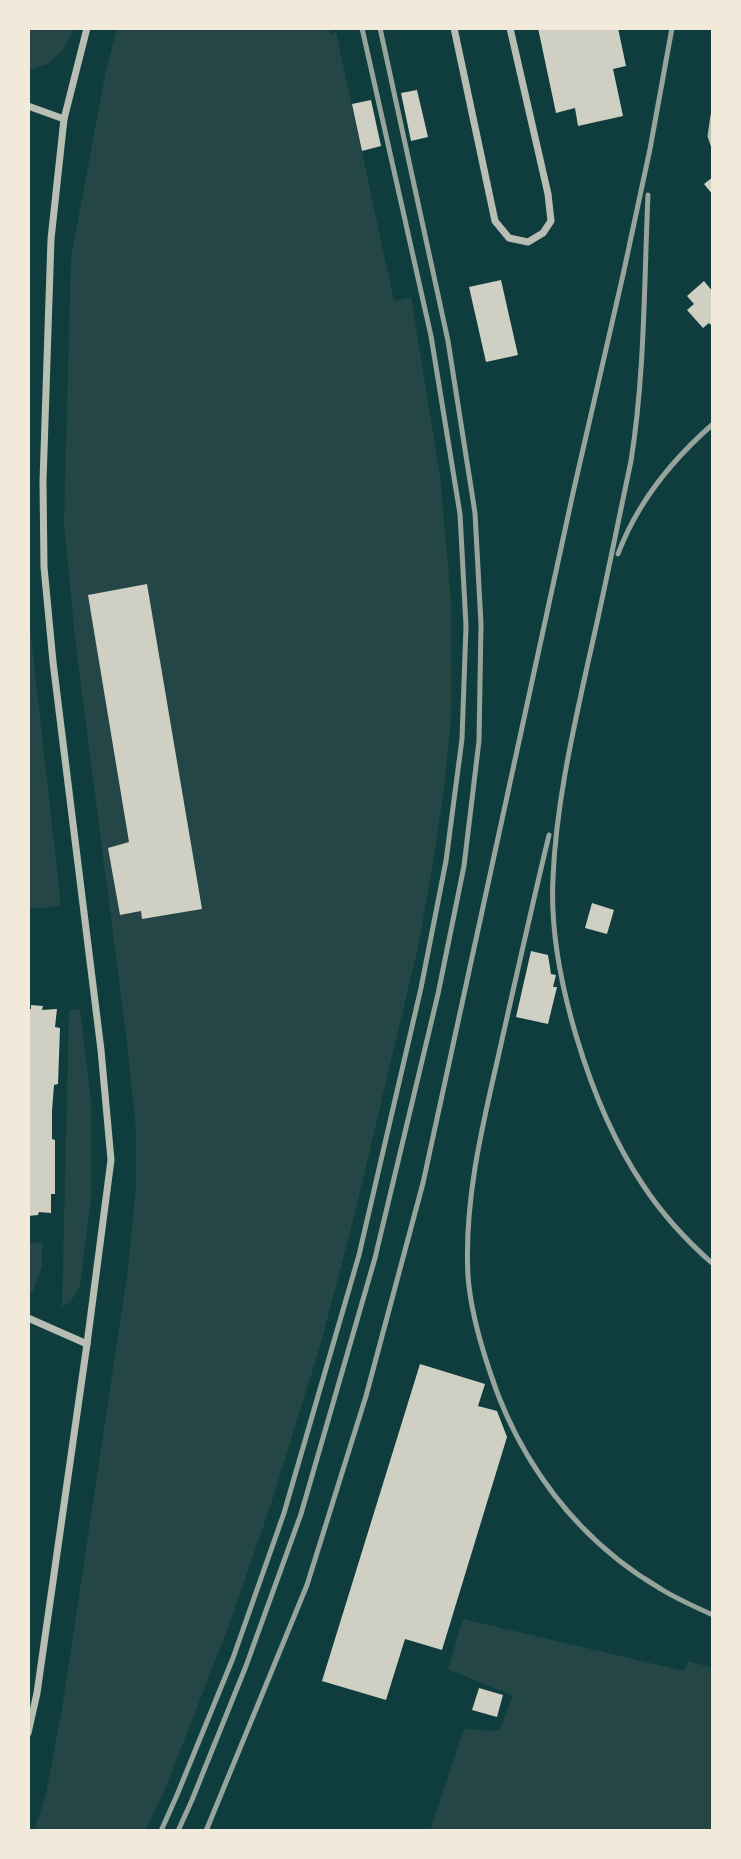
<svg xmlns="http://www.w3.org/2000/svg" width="741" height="1859" font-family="'Alegreya Sans',sans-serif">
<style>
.green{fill:#244646}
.building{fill:#cfcfc3}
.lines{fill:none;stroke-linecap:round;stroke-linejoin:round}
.service{stroke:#b8beb3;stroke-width:5}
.minor{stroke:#b8beb3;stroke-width:7}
.rail{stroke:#97a49c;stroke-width:5}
</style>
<rect width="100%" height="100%" fill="#0f3d3e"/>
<!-- green -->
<g class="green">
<polygon points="28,28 75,28 63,50 48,64 28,70"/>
<polygon points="117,28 329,28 330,34 336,32 394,301 411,297 440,476 451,600 451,716 445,781 432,869 418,947 353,1221 320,1346 270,1507 228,1628 165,1789 145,1831 34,1831 46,1794 62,1709 128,1269 136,1187 136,1128 125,1026 75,639 64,522 71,258 106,70"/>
<polygon points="28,610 61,906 28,909"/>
<polygon points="80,1009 91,1102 91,1199 80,1287 70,1302 62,1307 69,1010"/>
<polygon points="42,1242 42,1267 32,1293 28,1292 28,1243"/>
<polygon points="463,1619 684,1671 688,1661 713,1668 713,1831 430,1831 464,1729 499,1731 513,1696 448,1669"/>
</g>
<!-- building -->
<g class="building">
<polygon points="538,28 618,28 626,66 613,69 623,116 578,126 575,108 556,113"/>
<polygon points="417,90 428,137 411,141 401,93"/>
<polygon points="371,100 381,146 362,151 352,104"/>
<polygon points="713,177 713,195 704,184"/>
<polygon points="501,280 518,355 486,362 469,287"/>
<polygon points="704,281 713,292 713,327 709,323 703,328 687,310 694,304 687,296"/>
<polygon points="147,584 202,909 142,919 141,911 120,915 108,848 129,842 88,595"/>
<polygon points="592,903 614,910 607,934 585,928"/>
<polygon points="531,951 548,955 551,974 556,975 553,987 557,987 548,1024 516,1017"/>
<polygon points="31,1005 43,1006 42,1010 57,1009 55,1027 60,1028 58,1084 54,1085 52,1111 52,1139 55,1140 55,1194 51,1194 51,1213 39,1212 38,1215 28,1216 28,1009 31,1009"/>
<polygon points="420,1364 485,1384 478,1406 497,1411 507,1437 442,1650 405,1639 386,1700 322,1681"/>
<polygon points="479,1688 503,1695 497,1717 472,1710"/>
</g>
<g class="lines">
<!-- service -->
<polyline class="service" points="713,115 710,136 713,145"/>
<!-- minor -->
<g class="minor">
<polyline points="454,28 495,221 509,238 528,242 543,233 551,221 548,194 510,28"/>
<polyline points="28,106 64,119 51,239 43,482 44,567 53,662 101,1050 111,1160 87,1344 37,1693 28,1733"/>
<polyline points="64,119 87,28"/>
<polyline points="28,1318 87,1344"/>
</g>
<!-- rail -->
<g class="rail">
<path d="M648 195C644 283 645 373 631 461 617 527 604 593 589 658 573 731 556 804 553 878 548 971 591 1108 643 1185 662 1214 687 1241 713 1264"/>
<path d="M618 554C637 503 673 459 713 424"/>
<path d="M549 835C531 910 514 986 497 1062 481 1131 464 1204 468 1276 470 1304 480 1342 489 1369 518 1461 577 1540 661 1589 677 1599 695 1607 713 1615"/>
<polyline points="161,1831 177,1795 233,1658 284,1513 359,1255 421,988 446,861 462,739 466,626 460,514 431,336 362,28"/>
<polyline points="178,1831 192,1800 246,1666 301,1514 375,1258 438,994 464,866 479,741 481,624 475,513 448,341 380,28"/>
<polyline points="206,1831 307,1585 366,1396 423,1183 573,493 623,275 650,149 672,28"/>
</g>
</g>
<!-- border -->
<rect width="741" height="1859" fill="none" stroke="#f1e9da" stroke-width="60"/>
</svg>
